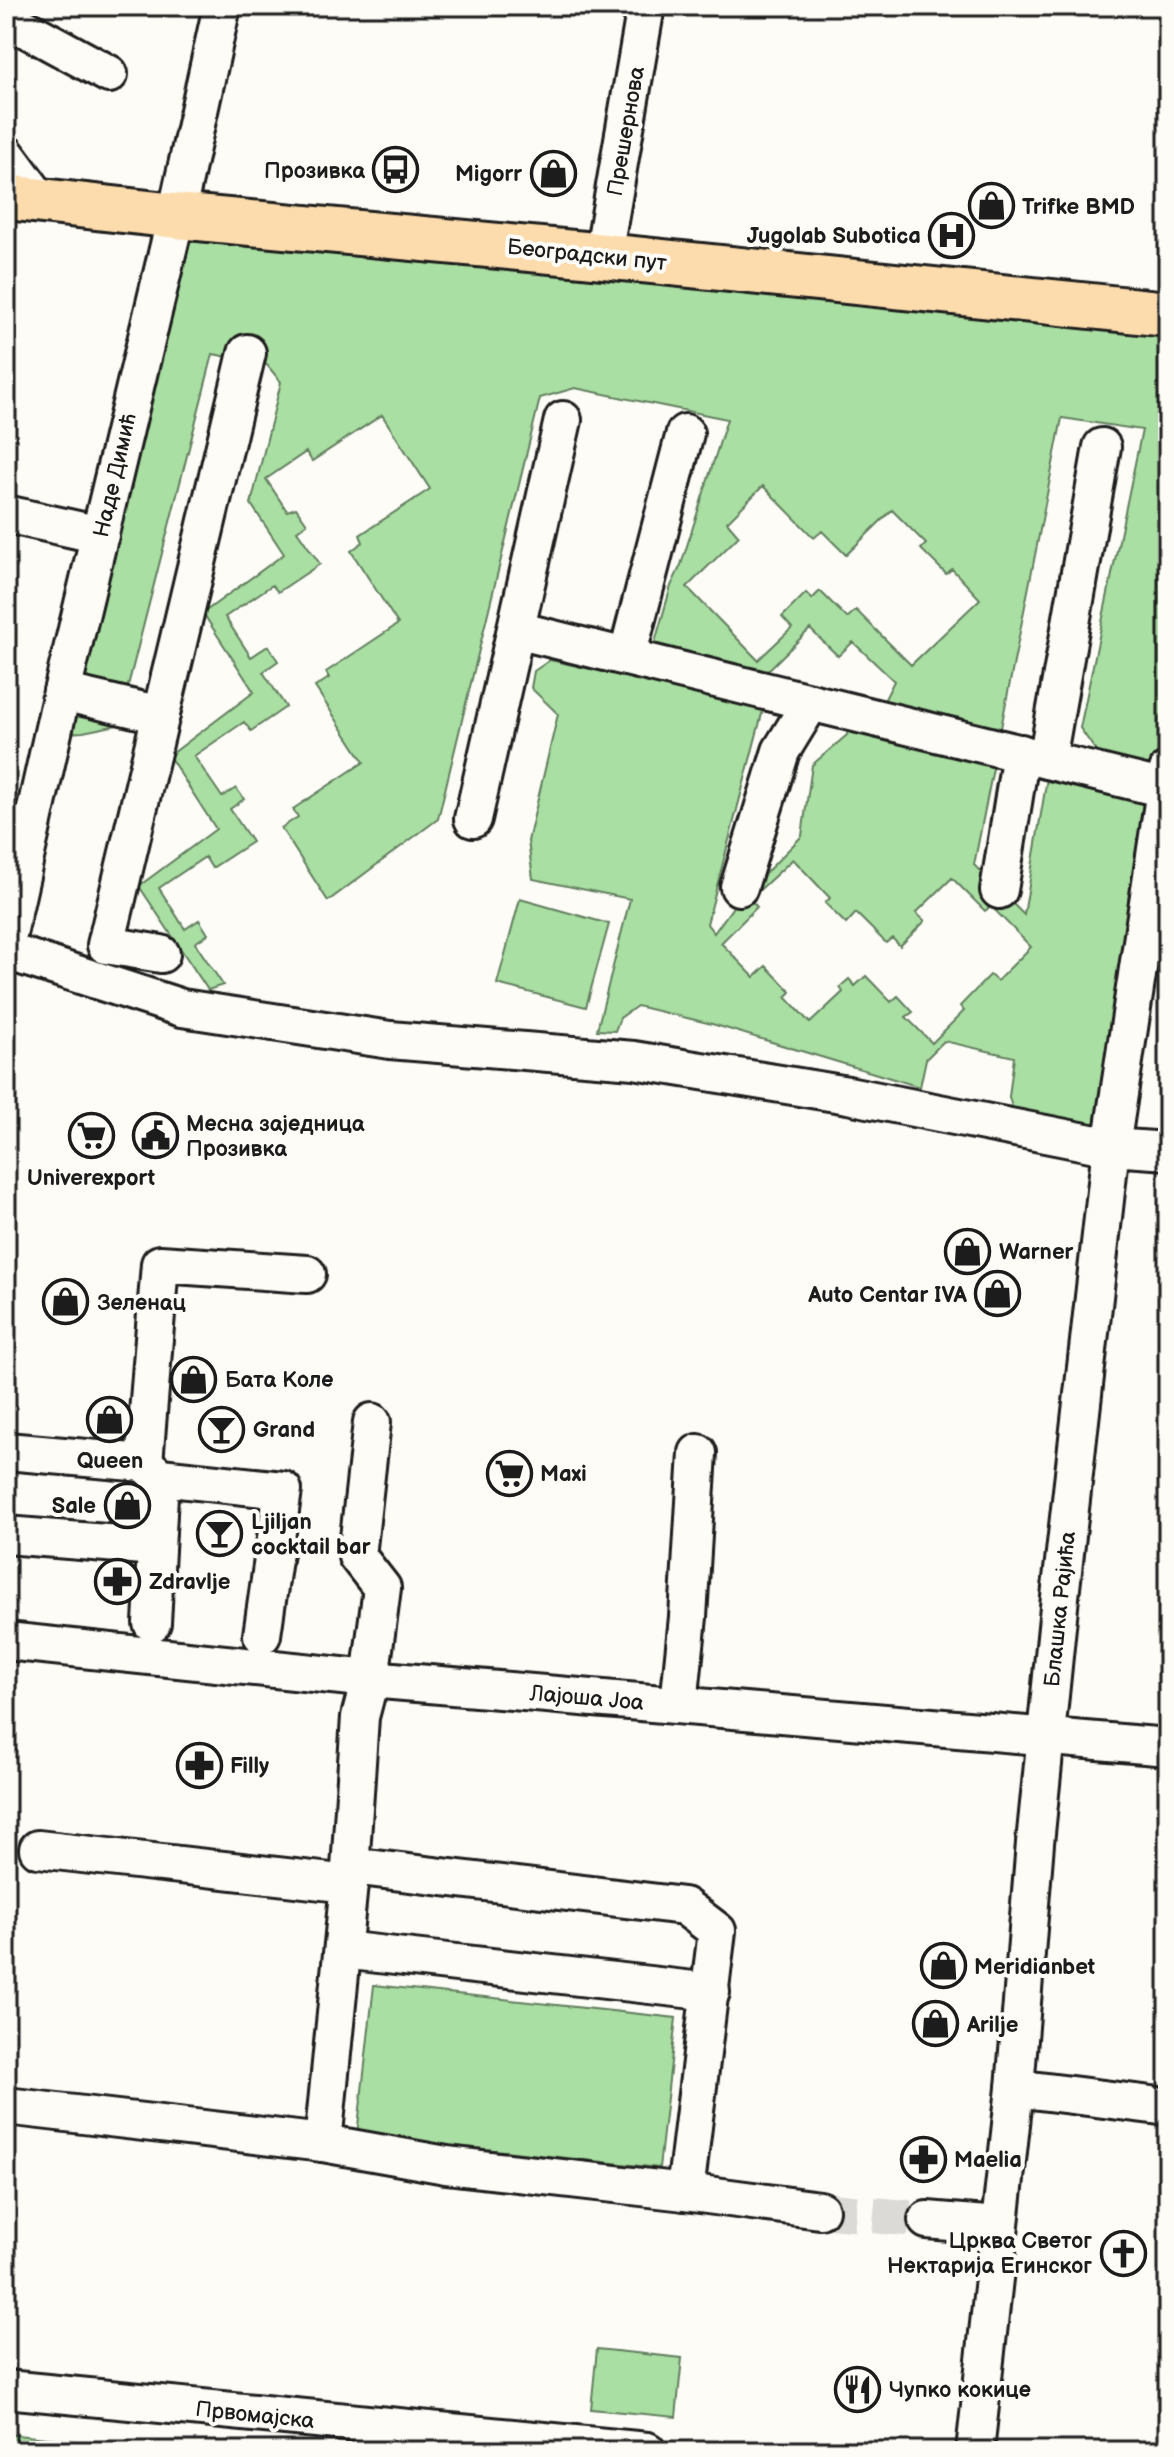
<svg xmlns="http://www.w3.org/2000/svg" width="1174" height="2457" font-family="'Balsamiq Sans',sans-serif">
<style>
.green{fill:#a9dfa2;stroke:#627e5f;stroke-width:2;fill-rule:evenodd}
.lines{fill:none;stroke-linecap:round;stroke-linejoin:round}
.minor-tunnel{stroke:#dbdad6;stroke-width:36;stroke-dasharray:36 18;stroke-linecap:butt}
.minor-casing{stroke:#1c1c1c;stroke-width:42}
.major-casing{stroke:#1c1c1c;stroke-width:50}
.minor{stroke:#fdfcf7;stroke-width:36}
.major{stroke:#fcdcac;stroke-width:44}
.labels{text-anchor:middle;stroke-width:8;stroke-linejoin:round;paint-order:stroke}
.street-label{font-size:22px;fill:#1c1c1c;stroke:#fdfcf7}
.poi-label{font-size:22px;font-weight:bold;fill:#1c1c1c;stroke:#fdfcf7;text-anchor:start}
</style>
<rect width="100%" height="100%" fill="#fdfcf7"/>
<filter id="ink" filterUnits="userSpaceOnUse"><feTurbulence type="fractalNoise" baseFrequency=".0125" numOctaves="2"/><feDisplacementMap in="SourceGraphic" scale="16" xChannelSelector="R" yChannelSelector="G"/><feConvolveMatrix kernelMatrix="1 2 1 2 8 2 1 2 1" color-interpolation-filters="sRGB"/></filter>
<g filter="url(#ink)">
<!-- green -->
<g class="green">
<path d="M176 216 1168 314V771L1111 1147 1018 1128 1009 1097 1014 1057 944 1041 926 1059 920 1087 712 1024 637 1006 620 1018 615 1031 597 1030 630 899 533 879 528 841 558 714 531 688 534 671 550 660 644 681 671 586 681 565 727 419 575 388 540 398 438 819 328 901 281 828 298 817 293 809 364 762 315 687 329 678 326 672 398 624 351 551 363 542 360 535 430 489 382 415 312 461 306 452 266 479 287 511 296 508 307 524 297 531 320 564 278 592 272 585 225 617 251 657 268 646 278 661 263 672 286 707 251 731 244 722 194 756 222 797 236 788 244 799 230 809 252 842 212 868 205 857 159 888 185 929 199 920 208 934 195 943 223 985 208 990 139 886 216 829 169 756 254 692 203 613 284 554 251 504 281 382 267 365 213 354 118 725 83 732 53 734ZM1062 418 1142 430 1080 728 1096 751 1110 758 1047 778 1024 915 974 865ZM763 486 814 538 822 531 846 555 892 510 926 544 921 549 946 574 952 569 980 599 911 665 856 610 847 618 820 591 812 599 806 593 782 617 792 628 758 660 687 587 739 536 727 522ZM810 629 838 656 853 642 894 681 876 717 852 712 847 735 812 765 802 836 735 904 714 933 707 924 768 691 751 687ZM793 859 830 898 825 903 846 924 856 913 886 943 892 938 900 946 925 921 916 913 952 878 985 911 991 906 1031 947 997 981 990 975 960 1006 964 1011 932 1043 906 1017 913 1012 898 996 891 1002 866 976 855 986 849 979 840 987 843 992 810 1023 786 997 791 992 766 966 754 977 721 943 757 907 750 899Z"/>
<polygon points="520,899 609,924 586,1007 497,984"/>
<polygon points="374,1985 676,2018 659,2168 357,2135"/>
<polygon points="597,2349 682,2358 676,2417 591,2409"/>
<polygon points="6,2434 177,2451 6,2451"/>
</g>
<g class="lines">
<!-- minor-tunnel -->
<polyline class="minor-tunnel" points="820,2210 927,2220"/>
<defs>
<g id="minor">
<polyline points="6,18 109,74"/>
<polyline points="6,154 40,200"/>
<polyline points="603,256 646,6"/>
<polyline points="6,514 100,535"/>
<polyline points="516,630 1165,789"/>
<polyline points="627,657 685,433"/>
<polyline points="62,692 161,715"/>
<polyline points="1047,760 1102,447"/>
<polyline points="473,819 563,420"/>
<polyline points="739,887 781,751 811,702"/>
<polyline points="999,890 1021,753"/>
<polyline points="6,943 62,692 176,216 222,6"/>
<polyline points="6,951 182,1008 390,1040 634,1060 848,1095 1111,1147 1168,1151"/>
<polyline points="161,954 106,945 247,353"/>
<polyline points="372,1422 357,1556 382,1588 370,1679 360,1717 349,1884 323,2143 446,2165 685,2192 820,2210"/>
<polyline points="6,1451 144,1463 160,1264 307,1274"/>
<polyline points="144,1463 160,1477 283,1490 262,1635"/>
<polyline points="6,1535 156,1547"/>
<polyline points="152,1623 160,1477"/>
<polyline points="6,1641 370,1679 1168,1747"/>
<polyline points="679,1704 688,1617 698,1453"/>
<polyline points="38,1849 349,1884"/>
<polyline points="351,1866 684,1906 717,1931 685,2192"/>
<polyline points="343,1950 711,1992"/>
<polyline points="1015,2088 1168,2107"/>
<polyline points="6,2106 323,2143"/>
<polyline points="927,2220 998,2226"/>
<polyline points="6,2389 647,2451"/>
<polyline points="975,2451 1015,2088 1035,1843 1060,1597 1111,1147 1168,770"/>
</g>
<polyline id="major" points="6,197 176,216 584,254 1168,314"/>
</defs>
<!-- minor casing -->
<use href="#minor" class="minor-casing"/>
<!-- major casing -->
<use href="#major" class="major-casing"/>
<!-- minor -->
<use href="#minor" class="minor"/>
<!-- major -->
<use href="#major" class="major"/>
</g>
</g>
<!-- icons -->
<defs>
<symbol id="bus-ring" viewBox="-11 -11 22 22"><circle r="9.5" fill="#fdfcf7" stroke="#1c1c1c" stroke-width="1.5"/><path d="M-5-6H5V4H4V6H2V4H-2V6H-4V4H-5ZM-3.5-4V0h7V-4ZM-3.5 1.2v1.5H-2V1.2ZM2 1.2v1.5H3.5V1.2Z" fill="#1c1c1c"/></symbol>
<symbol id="shop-ring" viewBox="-11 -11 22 22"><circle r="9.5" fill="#fdfcf7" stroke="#1c1c1c" stroke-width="1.5"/><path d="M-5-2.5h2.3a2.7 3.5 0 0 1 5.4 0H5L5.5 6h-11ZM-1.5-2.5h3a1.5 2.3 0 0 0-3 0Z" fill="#1c1c1c"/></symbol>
<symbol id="hospital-ring" viewBox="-11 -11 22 22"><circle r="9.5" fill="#fdfcf7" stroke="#1c1c1c" stroke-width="1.5"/><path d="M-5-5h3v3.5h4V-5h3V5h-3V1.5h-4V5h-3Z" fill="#1c1c1c"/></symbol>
<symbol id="supermarket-ring" viewBox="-11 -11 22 22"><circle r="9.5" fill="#fdfcf7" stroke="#1c1c1c" stroke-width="1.5"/><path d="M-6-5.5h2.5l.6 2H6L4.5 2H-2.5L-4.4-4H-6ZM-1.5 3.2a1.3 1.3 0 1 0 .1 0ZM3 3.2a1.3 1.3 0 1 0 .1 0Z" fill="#1c1c1c"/></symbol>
<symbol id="civic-ring" viewBox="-11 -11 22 22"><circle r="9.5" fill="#fdfcf7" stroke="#1c1c1c" stroke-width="1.5"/><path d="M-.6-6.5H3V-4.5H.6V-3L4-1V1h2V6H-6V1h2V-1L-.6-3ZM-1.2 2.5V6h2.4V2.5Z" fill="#1c1c1c"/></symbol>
<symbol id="bar-ring" viewBox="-11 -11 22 22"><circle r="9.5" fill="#fdfcf7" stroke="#1c1c1c" stroke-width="1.5"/><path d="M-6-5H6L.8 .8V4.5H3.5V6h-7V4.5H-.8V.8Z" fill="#1c1c1c"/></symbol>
<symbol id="pharmacy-ring" viewBox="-11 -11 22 22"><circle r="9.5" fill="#fdfcf7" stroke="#1c1c1c" stroke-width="1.5"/><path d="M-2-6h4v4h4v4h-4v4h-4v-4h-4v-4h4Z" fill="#1c1c1c"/></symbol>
<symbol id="church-ring" viewBox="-11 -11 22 22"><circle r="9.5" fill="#fdfcf7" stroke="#1c1c1c" stroke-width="1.5"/><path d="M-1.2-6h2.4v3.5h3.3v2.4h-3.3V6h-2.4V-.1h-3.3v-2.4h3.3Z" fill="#1c1c1c"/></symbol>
<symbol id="restaurant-ring" viewBox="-11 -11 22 22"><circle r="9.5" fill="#fdfcf7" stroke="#1c1c1c" stroke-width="1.5"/><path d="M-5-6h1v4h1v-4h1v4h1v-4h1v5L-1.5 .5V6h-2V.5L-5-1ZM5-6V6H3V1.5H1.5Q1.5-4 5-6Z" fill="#1c1c1c"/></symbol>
</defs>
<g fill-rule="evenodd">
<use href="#bus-ring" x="370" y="144" width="51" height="51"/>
<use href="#shop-ring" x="528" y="148" width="51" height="51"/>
<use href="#shop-ring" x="966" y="180" width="51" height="51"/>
<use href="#hospital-ring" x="926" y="210" width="51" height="51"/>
<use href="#supermarket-ring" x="66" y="1110" width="51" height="51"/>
<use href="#civic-ring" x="130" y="1110" width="51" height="51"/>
<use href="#shop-ring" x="942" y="1226" width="51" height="51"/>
<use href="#shop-ring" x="972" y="1268" width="51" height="51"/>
<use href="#shop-ring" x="40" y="1276" width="51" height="51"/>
<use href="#shop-ring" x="168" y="1354" width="51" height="51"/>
<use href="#shop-ring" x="84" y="1394" width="51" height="51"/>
<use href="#bar-ring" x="196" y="1404" width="51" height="51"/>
<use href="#supermarket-ring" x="484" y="1448" width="51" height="51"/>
<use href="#shop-ring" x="102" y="1480" width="51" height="51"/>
<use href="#bar-ring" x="194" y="1508" width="51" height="51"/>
<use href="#pharmacy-ring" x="92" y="1556" width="51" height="51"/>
<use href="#pharmacy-ring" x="174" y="1740" width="51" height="51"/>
<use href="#shop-ring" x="918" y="1940" width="51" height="51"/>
<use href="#shop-ring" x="910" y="1998" width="51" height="51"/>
<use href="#pharmacy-ring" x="898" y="2134" width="51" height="51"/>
<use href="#church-ring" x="1098" y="2228" width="51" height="51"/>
<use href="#restaurant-ring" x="832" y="2364" width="51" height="51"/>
</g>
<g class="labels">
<!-- street labels -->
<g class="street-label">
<text transform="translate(625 131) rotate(-80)" y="8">Прешернова</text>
<text transform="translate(587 254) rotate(6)" y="8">Београдски пут</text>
<text transform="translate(114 475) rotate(-77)" y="8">Наде Димић</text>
<text transform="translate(1059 1609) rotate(-84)" y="8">Блашка Рајића</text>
<text transform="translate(587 1697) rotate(5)" y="8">Лајоша Јоа</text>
<text transform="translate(255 2414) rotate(6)" y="8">Првомајска</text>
</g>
<!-- poi labels -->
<g class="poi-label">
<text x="365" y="178" text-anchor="end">Прозивка</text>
<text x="522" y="181" text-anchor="end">Migorr</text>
<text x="1022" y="214">Trifke BMD</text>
<text x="921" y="243" text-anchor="end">Jugolab Subotica</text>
<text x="186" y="1131">Месна заједница<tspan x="186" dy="25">Прозивка</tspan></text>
<text x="91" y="1185" text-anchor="middle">Univerexport</text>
<text x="999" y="1259">Warner</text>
<text x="967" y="1302" text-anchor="end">Auto Centar IVA</text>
<text x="97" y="1310">Зеленац</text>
<text x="225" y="1387">Бата Коле</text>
<text x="253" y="1437">Grand</text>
<text x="110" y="1468" text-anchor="middle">Queen</text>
<text x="540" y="1481">Maxi</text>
<text x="96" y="1513" text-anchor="end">Sale</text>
<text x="251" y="1529">Ljiljan<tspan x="251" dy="25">cocktail bar</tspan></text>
<text x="149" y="1589">Zdravlje</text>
<text x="230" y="1773">Filly</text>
<text x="974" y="1974">Meridianbet</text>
<text x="967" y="2032">Arilje</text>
<text x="954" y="2167">Maelia</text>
<text x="1092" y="2248" text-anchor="end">Црква Светог<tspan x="1092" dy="25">Нектарија Егинског</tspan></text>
<text x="889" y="2397">Чупко кокице</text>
</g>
</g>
<!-- margin -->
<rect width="1174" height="2457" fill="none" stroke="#fdfcf7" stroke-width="32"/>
<rect x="16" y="16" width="1142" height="2425" fill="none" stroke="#1c1c1c" stroke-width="3" filter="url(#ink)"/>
</svg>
